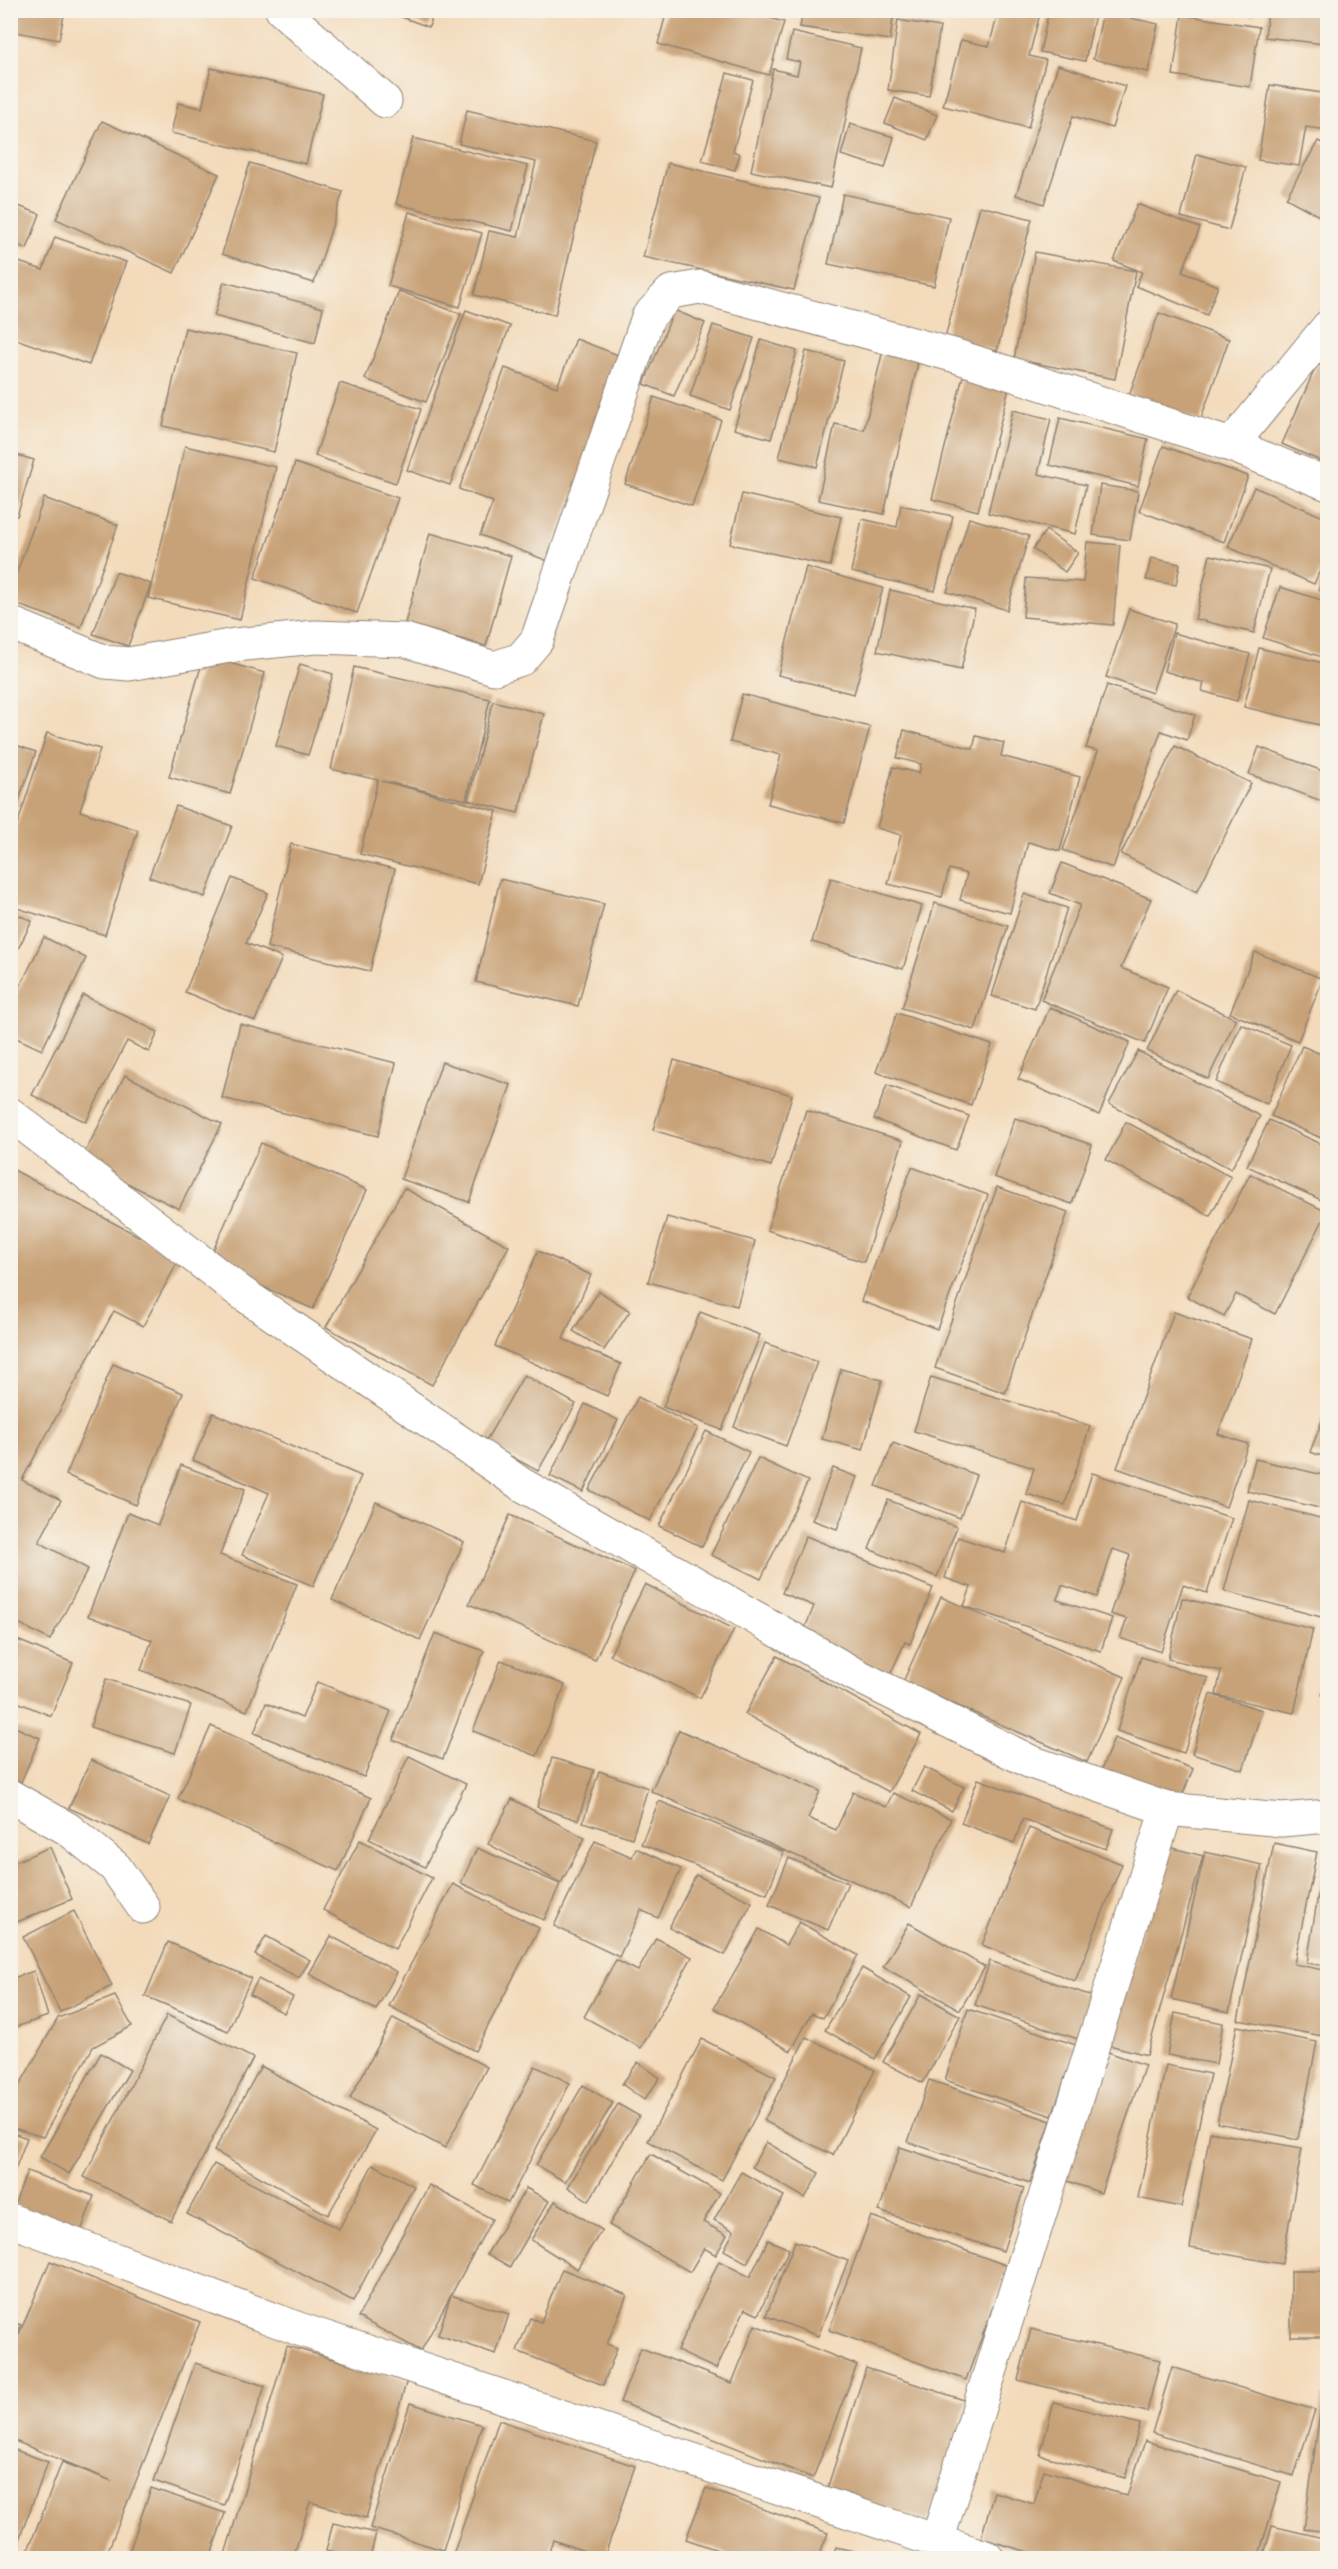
<svg xmlns="http://www.w3.org/2000/svg" width="1338" height="2569" font-family="'Gochi Hand',sans-serif">
<style>
.building{fill:#c7a177}
.lines{fill:none;stroke-linecap:round;stroke-linejoin:round}
.street-casing{stroke:#8f8272;stroke-width:35}
.street{stroke:#fff;stroke-width:33}
</style>
<rect width="100%" height="100%" fill="#f7f3e8"/>
<filter id="ink" filterUnits="userSpaceOnUse"><feTurbulence type="fractalNoise" baseFrequency=".0167" numOctaves="2"/><feDisplacementMap in="SourceGraphic" scale="12" xChannelSelector="R" yChannelSelector="G"/><feConvolveMatrix kernelMatrix="1 2 1 2 8 2 1 2 1" color-interpolation-filters="sRGB"/></filter>
<filter id="wash" filterUnits="userSpaceOnUse"><feTurbulence type="fractalNoise" baseFrequency=".008" numOctaves="4" result="noise"/><feDisplacementMap in="SourceGraphic" scale="24" xChannelSelector="R" yChannelSelector="G"/><feGaussianBlur stdDeviation="1.35" result="paint"/><feColorMatrix in="noise" values="0 0 0 0 0 0 0 0 0 0 0 0 0 0 0 0 0 1.4 0 .05"/><feComposite in="paint" operator="in"/></filter>
<g filter="url(#wash)">
<rect width="100%" height="100%" fill="#f3daba"/>
<g id="blocks">
<!-- building -->
<g class="building">
<polygon points="10,10 65,10 59,40 10,31"/>
<polygon points="382,10 434,10 429,27"/>
<polygon points="667,10 741,10 784,22 769,75 658,44"/>
<polygon points="803,10 894,10 890,40 800,27"/>
<polygon points="999,10 1041,10 1029,56 1046,60 1028,128 943,106 961,40 989,46"/>
<polygon points="1049,10 1096,10 1085,61 1040,52"/>
<polygon points="1227,10 1255,10 1254,16"/>
<polygon points="1268,10 1328,10 1324,44 1265,37"/>
<polygon points="1103,12 1158,24 1148,72 1093,59"/>
<polygon points="1182,15 1259,27 1250,87 1173,75"/>
<polygon points="898,20 940,27 929,96 888,90"/>
<polygon points="792,32 861,48 831,188 751,171 773,69 797,75 800,62 786,59"/>
<polygon points="1058,65 1125,86 1112,128 1073,116 1044,204 1016,195"/>
<polygon points="211,68 323,94 306,164 171,133 178,103 202,108"/>
<polygon points="727,73 753,80 733,151 740,154 735,170 702,161"/>
<polygon points="1270,85 1328,94 1328,130 1306,127 1299,166 1258,160"/>
<polygon points="895,98 937,115 927,140 885,123"/>
<polygon points="467,110 596,141 555,315 474,295 489,231 518,237 536,162 459,144"/>
<polygon points="102,121 219,174 174,273 56,219"/>
<polygon points="850,124 894,137 885,168 841,155"/>
<polygon points="413,138 528,166 512,231 396,204"/>
<polygon points="1318,141 1328,146 1328,221 1286,198"/>
<polygon points="1197,154 1246,167 1229,230 1181,217"/>
<polygon points="250,163 343,192 314,283 222,254"/>
<polygon points="668,163 819,198 794,290 643,257"/>
<polygon points="843,194 949,217 934,286 828,264"/>
<polygon points="10,203 40,214 27,249 10,242"/>
<polygon points="1137,204 1200,228 1182,272 1218,286 1207,315 1136,286 1142,272 1114,261"/>
<polygon points="980,206 1032,219 997,351 945,338"/>
<polygon points="409,212 482,233 460,307 388,286"/>
<polygon points="55,237 126,262 89,365 10,337 10,259 43,270"/>
<polygon points="1035,252 1136,271 1115,379 1014,359"/>
<polygon points="224,282 323,308 315,343 214,316"/>
<polygon points="399,291 461,314 426,402 365,379"/>
<polygon points="466,310 510,326 450,485 407,470"/>
<polygon points="674,310 705,323 674,396 644,384"/>
<polygon points="1159,313 1229,339 1200,421 1129,395"/>
<polygon points="713,325 754,338 730,410 690,396"/>
<polygon points="185,328 297,353 274,452 163,426"/>
<polygon points="576,339 626,358 548,561 480,535 493,502 459,489 505,368 557,387"/>
<polygon points="761,340 797,351 771,439 734,429"/>
<polygon points="883,350 919,358 884,514 818,500 835,424 864,430"/>
<polygon points="806,351 844,361 817,467 779,458"/>
<polygon points="1317,364 1328,368 1328,464 1282,444"/>
<polygon points="963,376 1009,388 978,511 932,499"/>
<polygon points="340,383 421,409 396,483 315,456"/>
<polygon points="654,397 721,420 692,506 625,484"/>
<polygon points="1013,410 1051,419 1038,474 1086,485 1075,534 988,513"/>
<polygon points="1060,418 1148,439 1138,486 1049,465"/>
<polygon points="185,446 276,467 240,620 148,598"/>
<polygon points="1163,446 1248,476 1224,542 1139,511"/>
<polygon points="10,453 34,460 17,516 10,514"/>
<polygon points="295,463 398,498 357,613 255,578"/>
<polygon points="1100,485 1138,491 1130,540 1093,535"/>
<polygon points="1254,487 1328,519 1328,552 1314,584 1228,547"/>
<polygon points="742,494 841,517 830,566 730,544"/>
<polygon points="44,498 118,525 81,627 10,602 10,591"/>
<polygon points="901,505 953,516 935,591 851,572 862,519 897,527"/>
<polygon points="969,518 1029,536 1007,610 947,592"/>
<polygon points="1046,530 1078,553 1065,572 1033,549"/>
<polygon points="430,533 511,556 486,646 405,623"/>
<polygon points="1087,542 1120,545 1113,625 1023,617 1026,578 1083,582"/>
<polygon points="1210,555 1270,569 1254,633 1195,619"/>
<polygon points="1151,558 1180,564 1176,585 1146,580"/>
<polygon points="806,567 883,588 854,694 778,675"/>
<polygon points="1327,567 1328,567 1328,594 1318,590"/>
<polygon points="116,572 151,584 128,646 93,634"/>
<polygon points="1280,587 1328,602 1328,659 1263,638"/>
<polygon points="890,590 975,609 961,670 877,651"/>
<polygon points="1129,609 1175,624 1152,693 1106,677"/>
<polygon points="1174,633 1250,654 1237,701 1202,691 1204,683 1164,671"/>
<polygon points="1259,648 1328,664 1328,693 1320,725 1244,707"/>
<polygon points="204,656 265,673 230,794 169,777"/>
<polygon points="300,664 333,674 308,755 276,746"/>
<polygon points="354,667 490,699 466,800 382,781 497,811 478,884 360,854 378,780 331,769"/>
<polygon points="1107,685 1195,715 1187,740 1161,731 1113,868 1063,850 1098,751 1086,748"/>
<polygon points="742,694 870,727 844,823 768,804 781,755 730,742"/>
<polygon points="493,701 544,714 518,813 468,800"/>
<polygon points="904,730 973,749 976,736 1004,743 1001,756 1080,777 1060,851 1028,842 1010,913 960,900 967,874 949,869 942,897 888,884 901,835 877,828 893,767 919,773 921,764 897,758"/>
<polygon points="47,733 100,749 80,811 138,830 105,935 10,906 10,847"/>
<polygon points="10,743 36,752 11,822 10,822"/>
<polygon points="1175,746 1251,783 1197,892 1121,854"/>
<polygon points="1259,747 1328,773 1327,803 1249,774"/>
<polygon points="176,806 232,826 205,897 149,877"/>
<polygon points="291,844 395,869 370,971 267,947"/>
<polygon points="1062,863 1151,899 1121,968 1168,987 1145,1043 1041,1000 1080,905 1050,893"/>
<polygon points="232,878 268,893 246,943 282,958 255,1021 185,992"/>
<polygon points="831,878 922,906 903,969 812,942"/>
<polygon points="500,879 604,904 578,1006 476,982"/>
<polygon points="1024,894 1067,908 1035,1009 992,996"/>
<polygon points="935,903 1008,926 975,1030 902,1008"/>
<polygon points="10,911 32,921 10,965"/>
<polygon points="44,937 86,958 42,1050 10,1035 10,1008"/>
<polygon points="1255,952 1323,979 1298,1041 1230,1013"/>
<polygon points="1176,990 1236,1019 1208,1079 1147,1051"/>
<polygon points="83,995 158,1032 149,1052 127,1041 86,1122 32,1095"/>
<polygon points="1050,1007 1130,1042 1099,1115 1018,1079"/>
<polygon points="897,1013 992,1045 971,1105 876,1072"/>
<polygon points="240,1024 396,1063 378,1136 222,1098"/>
<polygon points="1241,1024 1291,1045 1267,1104 1216,1082"/>
<polygon points="1302,1046 1328,1057 1328,1141 1271,1116"/>
<polygon points="1138,1051 1260,1116 1231,1169 1109,1104"/>
<polygon points="674,1060 792,1095 771,1166 653,1130"/>
<polygon points="442,1062 511,1085 469,1202 401,1179"/>
<polygon points="125,1075 222,1124 179,1209 81,1160"/>
<polygon points="887,1085 969,1116 956,1150 874,1119"/>
<polygon points="806,1110 903,1141 864,1262 767,1230"/>
<polygon points="1015,1118 1092,1145 1072,1204 994,1177"/>
<polygon points="1269,1120 1328,1147 1328,1203 1247,1166"/>
<polygon points="1126,1122 1231,1177 1210,1216 1106,1160"/>
<polygon points="261,1143 367,1190 313,1309 208,1262"/>
<polygon points="912,1167 988,1195 937,1329 861,1301"/>
<polygon points="10,1168 180,1258 143,1326 114,1311 22,1480 61,1500 39,1542 88,1569 50,1640 10,1619"/>
<polygon points="1250,1174 1327,1212 1275,1314 1236,1294 1224,1316 1187,1297"/>
<polygon points="997,1187 1068,1212 1005,1393 935,1368"/>
<polygon points="404,1188 509,1246 432,1385 326,1327"/>
<polygon points="667,1217 755,1241 737,1306 648,1282"/>
<polygon points="538,1251 591,1275 563,1339 621,1364 607,1396 495,1346"/>
<polygon points="599,1291 630,1311 604,1350 573,1331"/>
<polygon points="700,1312 760,1335 722,1430 663,1407"/>
<polygon points="1174,1312 1252,1339 1218,1434 1248,1444 1226,1507 1117,1468"/>
<polygon points="765,1343 817,1362 786,1446 734,1427"/>
<polygon points="113,1364 183,1393 136,1505 66,1475"/>
<polygon points="841,1369 882,1380 863,1450 822,1439"/>
<polygon points="524,1375 576,1404 538,1471 485,1442"/>
<polygon points="931,1377 1090,1426 1065,1505 1026,1494 1034,1468 914,1431"/>
<polygon points="638,1397 698,1428 650,1521 589,1490"/>
<polygon points="585,1404 618,1420 583,1492 550,1476"/>
<polygon points="1327,1408 1328,1408 1328,1458 1310,1452"/>
<polygon points="213,1413 361,1476 313,1586 242,1555 269,1493 193,1460"/>
<polygon points="706,1431 749,1452 702,1547 659,1526"/>
<polygon points="893,1443 976,1475 960,1518 876,1486"/>
<polygon points="758,1458 808,1481 761,1579 711,1555"/>
<polygon points="1255,1459 1328,1476 1328,1510 1247,1491"/>
<polygon points="181,1465 245,1489 220,1555 297,1584 247,1711 141,1670 152,1640 88,1616 128,1513 158,1525"/>
<polygon points="833,1468 857,1477 837,1529 812,1520"/>
<polygon points="1092,1473 1232,1518 1207,1593 1183,1585 1161,1652 1120,1638 1127,1619 1110,1614 1130,1555 1113,1549 1097,1597 1062,1585 1057,1600 1112,1618 1101,1651 964,1606 971,1587 945,1578 958,1537 1005,1553 1022,1502 1077,1521"/>
<polygon points="888,1500 957,1527 937,1577 869,1549"/>
<polygon points="1249,1500 1328,1520 1328,1607 1325,1618 1224,1591"/>
<polygon points="376,1502 464,1542 420,1640 332,1600"/>
<polygon points="510,1515 635,1571 595,1660 469,1604"/>
<polygon points="806,1536 933,1588 910,1644 905,1642 890,1675 801,1638 814,1606 782,1593"/>
<polygon points="645,1584 734,1629 700,1698 610,1655"/>
<polygon points="941,1597 1125,1677 1087,1762 903,1682"/>
<polygon points="1182,1598 1313,1629 1294,1713 1216,1695 1221,1671 1168,1659"/>
<polygon points="435,1633 484,1651 443,1759 393,1740"/>
<polygon points="10,1637 73,1663 51,1716 10,1699"/>
<polygon points="777,1656 921,1734 889,1792 745,1714"/>
<polygon points="1141,1657 1208,1678 1184,1753 1117,1731"/>
<polygon points="501,1660 565,1685 537,1756 473,1731"/>
<polygon points="1326,1676 1328,1676 1328,1696 1322,1695"/>
<polygon points="106,1679 191,1705 175,1753 90,1727"/>
<polygon points="317,1682 391,1711 364,1777 254,1733 266,1703 302,1718"/>
<polygon points="1210,1694 1262,1710 1243,1770 1192,1754"/>
<polygon points="10,1725 40,1738 21,1782 10,1777"/>
<polygon points="211,1726 371,1798 338,1871 178,1799"/>
<polygon points="679,1730 820,1791 808,1818 836,1830 853,1792 886,1807 893,1793 951,1819 911,1907 651,1791"/>
<polygon points="1114,1738 1193,1769 1180,1801 1101,1770"/>
<polygon points="409,1756 466,1784 425,1867 369,1839"/>
<polygon points="552,1758 594,1770 578,1820 537,1807"/>
<polygon points="91,1760 170,1796 148,1844 69,1808"/>
<polygon points="924,1767 964,1787 952,1811 912,1791"/>
<polygon points="599,1771 648,1788 632,1838 583,1822"/>
<polygon points="978,1779 1113,1829 1106,1849 1023,1819 1014,1843 961,1823"/>
<polygon points="512,1799 585,1838 561,1883 488,1844"/>
<polygon points="659,1801 784,1852 767,1894 641,1844"/>
<polygon points="1029,1828 1122,1864 1075,1981 982,1945"/>
<polygon points="360,1840 432,1878 395,1949 323,1910"/>
<polygon points="595,1841 632,1857 636,1848 681,1869 658,1918 641,1910 619,1957 554,1926"/>
<polygon points="1274,1843 1317,1852 1294,1964 1328,1971 1328,2037 1238,2020"/>
<polygon points="1326,1845 1328,1845 1328,1966 1307,1963"/>
<polygon points="1166,1846 1203,1856 1147,2055 1109,2045"/>
<polygon points="50,1847 72,1899 10,1925 10,1864"/>
<polygon points="477,1848 560,1884 544,1920 461,1883"/>
<polygon points="1205,1852 1262,1865 1229,2012 1171,1999"/>
<polygon points="789,1858 848,1883 828,1930 769,1905"/>
<polygon points="696,1875 752,1902 725,1955 669,1928"/>
<polygon points="453,1884 539,1928 475,2051 389,2006"/>
<polygon points="74,1911 112,1986 60,2012 23,1937"/>
<polygon points="799,1922 858,1955 823,2018 812,2013 791,2051 714,2008 759,1929 786,1945"/>
<polygon points="909,1923 985,1967 960,2010 883,1967"/>
<polygon points="266,1936 310,1960 299,1978 255,1955"/>
<polygon points="331,1936 397,1972 376,2010 309,1974"/>
<polygon points="656,1938 692,1957 641,2048 584,2017 616,1960 638,1971"/>
<polygon points="168,1942 251,1978 228,2031 145,1996"/>
<polygon points="990,1961 1092,1996 1078,2039 975,2005"/>
<polygon points="862,1968 911,1997 875,2059 825,2030"/>
<polygon points="34,1971 48,2016 10,2029 10,1979"/>
<polygon points="258,1979 293,1997 284,2013 250,1995"/>
<polygon points="921,1994 960,2016 923,2083 883,2062"/>
<polygon points="115,1996 132,2026 93,2047 43,2137 10,2127 10,2102 58,2018"/>
<polygon points="968,2009 1076,2045 1052,2116 945,2080"/>
<polygon points="1175,2013 1223,2023 1216,2064 1167,2055"/>
<polygon points="167,2015 253,2058 171,2221 84,2177"/>
<polygon points="393,2018 487,2067 445,2148 350,2098"/>
<polygon points="1237,2026 1317,2042 1298,2139 1217,2123"/>
<polygon points="806,2037 875,2070 833,2155 764,2121"/>
<polygon points="702,2039 776,2077 722,2180 648,2141"/>
<polygon points="1105,2051 1145,2065 1101,2193 1062,2179"/>
<polygon points="101,2053 130,2070 69,2174 40,2157"/>
<polygon points="638,2062 660,2078 644,2100 622,2084"/>
<polygon points="1166,2065 1210,2074 1181,2207 1138,2198"/>
<polygon points="261,2066 376,2130 328,2215 214,2151"/>
<polygon points="535,2066 570,2083 508,2203 474,2185"/>
<polygon points="929,2080 1051,2121 1030,2183 908,2142"/>
<polygon points="583,2085 613,2103 565,2182 536,2165"/>
<polygon points="618,2104 639,2116 589,2201 568,2187"/>
<polygon points="10,2132 27,2138 11,2180 10,2180"/>
<polygon points="1210,2132 1302,2148 1282,2264 1190,2248"/>
<polygon points="766,2142 819,2173 805,2198 752,2167"/>
<polygon points="900,2147 1024,2188 1003,2251 879,2211"/>
<polygon points="651,2154 720,2193 703,2222 727,2235 716,2255 704,2248 690,2272 609,2225"/>
<polygon points="214,2164 339,2229 373,2164 414,2186 353,2301 187,2214"/>
<polygon points="27,2171 94,2196 81,2231 14,2206"/>
<polygon points="741,2172 784,2196 747,2263 724,2250 734,2231 714,2220"/>
<polygon points="429,2185 492,2219 421,2351 358,2317"/>
<polygon points="526,2188 549,2201 510,2267 487,2254"/>
<polygon points="555,2201 602,2230 577,2269 531,2240"/>
<polygon points="871,2216 1008,2266 966,2380 829,2330"/>
<polygon points="768,2240 789,2249 758,2315 745,2309 716,2369 677,2351 719,2261 750,2277"/>
<polygon points="795,2241 848,2261 818,2336 766,2316"/>
<polygon points="50,2261 200,2322 105,2558 25,2558 62,2462 112,2481 10,2439 10,2356"/>
<polygon points="562,2269 627,2295 607,2344 617,2348 603,2385 517,2351 530,2318 541,2322"/>
<rect x="1291" y="2271" width="37" height="66"/>
<polygon points="451,2295 509,2314 496,2354 438,2335"/>
<polygon points="10,2321 21,2325 11,2350 10,2350"/>
<polygon points="755,2325 857,2365 813,2478 620,2402 641,2348 732,2383"/>
<polygon points="1031,2329 1160,2360 1147,2412 1018,2380"/>
<polygon points="287,2346 407,2380 366,2518 310,2502 293,2558 224,2558"/>
<polygon points="195,2363 265,2386 224,2505 154,2481"/>
<polygon points="1172,2367 1315,2410 1294,2476 1152,2433"/>
<polygon points="866,2368 967,2401 928,2521 827,2489"/>
<polygon points="1322,2397 1328,2398 1328,2532 1304,2529"/>
<polygon points="1054,2402 1140,2424 1125,2478 1040,2455"/>
<polygon points="410,2403 482,2425 443,2550 370,2528"/>
<polygon points="499,2420 635,2466 604,2558 553,2540 547,2558 452,2558"/>
<polygon points="1145,2441 1281,2482 1258,2558 1048,2558 981,2538 994,2492 1034,2504 1044,2470 1127,2496"/>
<polygon points="10,2448 48,2462 14,2553 10,2552"/>
<polygon points="151,2488 225,2513 210,2558 127,2558"/>
<polygon points="706,2488 828,2533 818,2558 740,2558 686,2539"/>
<polygon points="333,2523 376,2533 370,2558 358,2558 326,2551"/>
<polygon points="1272,2526 1328,2539 1328,2558 1263,2558"/>
<polygon points="836,2547 883,2558 833,2558"/>
</g>
</g>
</g>
<g filter="url(#ink)">
<use href="#blocks" fill-opacity="0" stroke="#8f8272" stroke-width="1.5"/>
<g class="lines">
<defs>
<g id="street">
<polyline points="282,10 385,101"/>
<polyline points="1231,445 1328,327"/>
<polyline points="10,623 105,662 129,664 235,645 315,637 405,640 494,668 521,659 537,640 648,317 671,292 700,287 953,355 1231,445 1328,484"/>
<polyline points="10,1114 239,1291 521,1484 854,1674 1031,1762 1167,1809 1282,1820 1328,1816"/>
<polyline points="10,1796 68,1829 115,1867 143,1907"/>
<polyline points="10,2220 299,2329 988,2558"/>
<polyline points="937,2541 1167,1809"/>
</g>
</defs>
<!-- street casing -->
<use href="#street" class="street-casing"/>
<!-- street -->
<use href="#street" class="street"/>
</g>
</g>
<!-- margin -->
<rect width="1338" height="2569" fill="none" stroke="#f7f3e8" stroke-width="36"/>
</svg>
